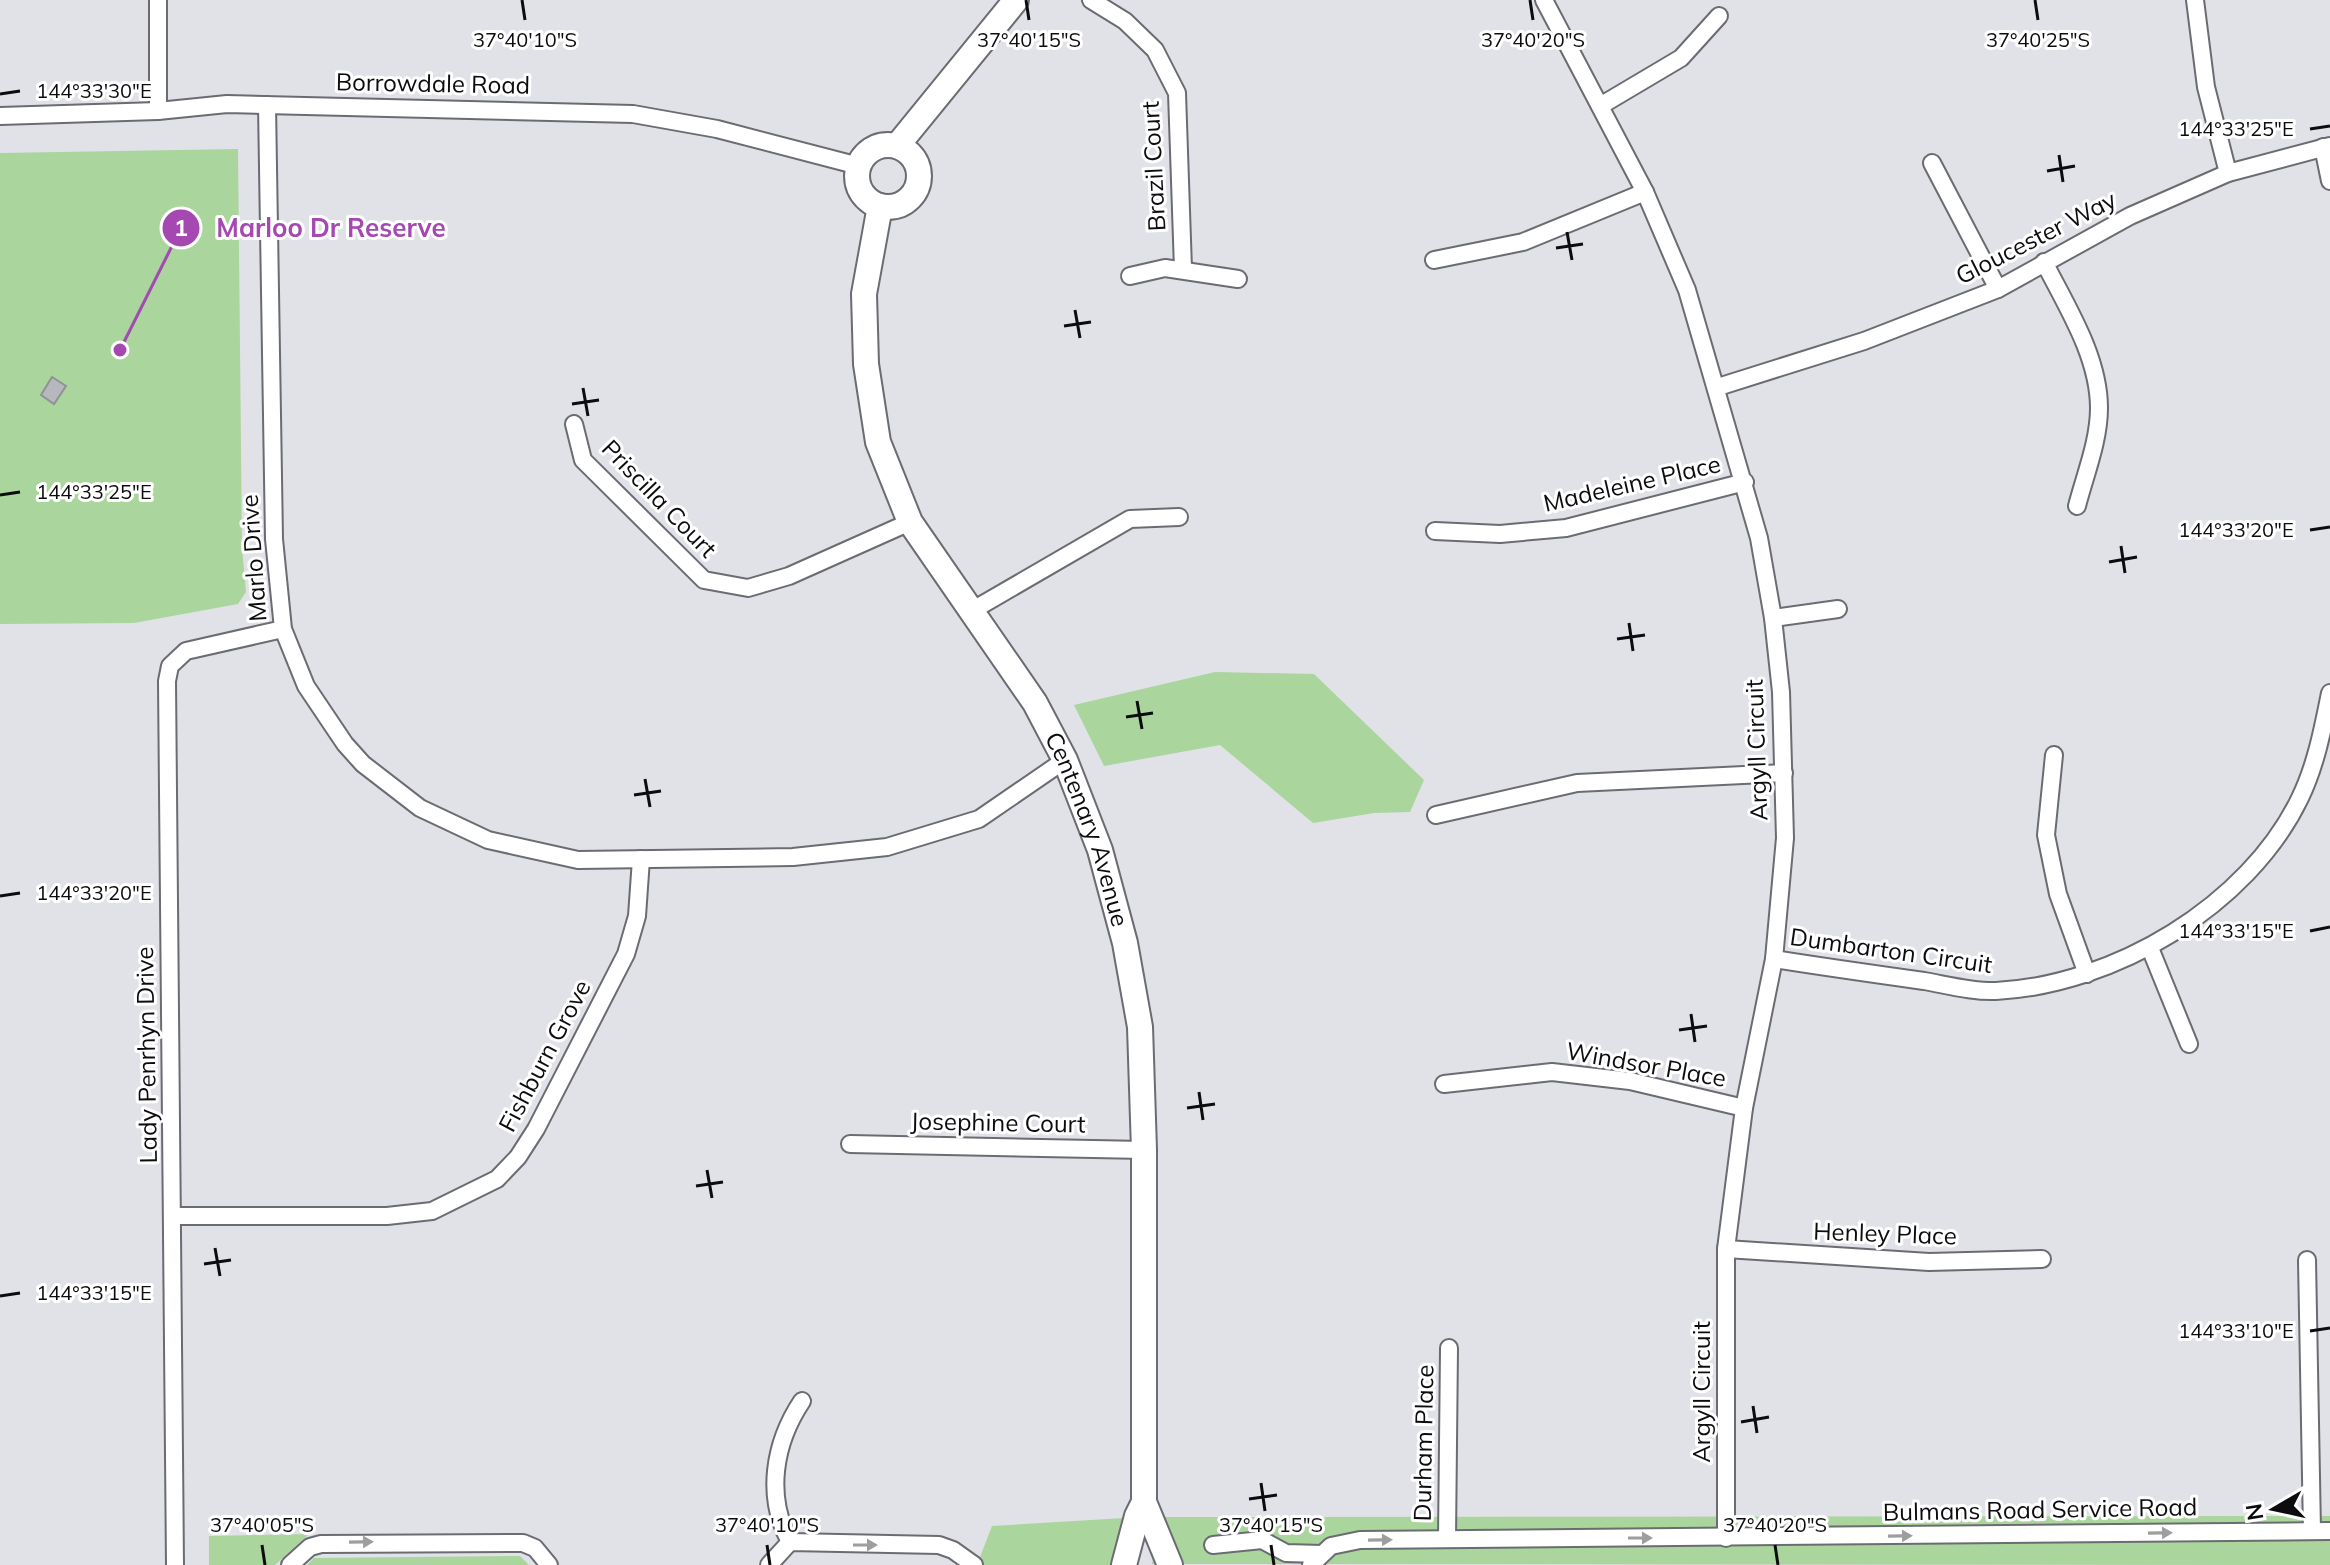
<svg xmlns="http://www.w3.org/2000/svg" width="2330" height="1565" font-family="Mulish,sans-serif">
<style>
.green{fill:#aad59c}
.building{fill:#b6b8be;stroke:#909297;stroke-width:2}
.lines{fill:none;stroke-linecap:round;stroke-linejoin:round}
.street-casing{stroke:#6a6c71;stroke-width:20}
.secondary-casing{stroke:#6a6c71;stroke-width:28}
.street{stroke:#fff;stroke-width:16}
.secondary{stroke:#fff;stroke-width:24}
.oneway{fill:#9e9e9f}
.ticks{fill:none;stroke:#0c0c0e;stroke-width:3}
.labels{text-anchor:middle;stroke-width:6;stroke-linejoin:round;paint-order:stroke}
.street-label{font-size:24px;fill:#0c0c0e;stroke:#fff}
.ticks-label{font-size:20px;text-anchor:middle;fill:#0c0c0e;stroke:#fff;stroke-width:6;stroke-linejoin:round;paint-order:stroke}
.leader{fill:none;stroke:#a548b1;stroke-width:3}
.callout-dot{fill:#a548b1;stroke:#fff;stroke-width:3}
.mark-label{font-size:24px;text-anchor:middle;font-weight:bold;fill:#fff}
.callout-label{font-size:26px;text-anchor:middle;font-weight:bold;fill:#a548b1;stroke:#fff;stroke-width:6;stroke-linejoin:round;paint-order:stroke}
</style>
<rect width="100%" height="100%" fill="#e0e2e8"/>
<!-- green -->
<g class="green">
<polygon points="238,149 242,547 246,592 238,604 134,623 0,624 0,153"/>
<polygon points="1215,672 1314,674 1424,780 1410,812 1374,813 1313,823 1220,745 1104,766 1074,705"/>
<polygon points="2330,1516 2330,1565 1152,1564 1158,1517"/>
<polygon points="1124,1518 1110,1565 965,1565 980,1557 992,1526"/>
<polygon points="309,1534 275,1565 209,1565 209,1536"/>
<polygon points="520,1556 529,1565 307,1565 314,1558"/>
</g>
<!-- building -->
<polygon class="building" points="52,377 66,386 54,404 41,395"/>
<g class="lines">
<defs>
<g id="street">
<polyline points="158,0 158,111"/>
<polyline points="1091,0 1125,21 1155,50 1177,93 1183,269"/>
<polyline points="1544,0 1645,192 1687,290 1759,538 1773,618 1781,692 1785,838 1774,959 1744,1108 1726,1249 1726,1538"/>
<polyline points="2195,0 2206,87 2228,173"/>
<polyline points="267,105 274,539 283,629 306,686 345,744 363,764 420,808 488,840 578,860 793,857 887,847 979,819 1065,760"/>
<polyline points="1600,106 1681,58 1719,16"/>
<polyline points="0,116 158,111 227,104 633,114 717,129 859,166"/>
<polyline points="2323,147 2330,181"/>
<polyline points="1932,163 1998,289"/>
<polyline points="1434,260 1523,242 1645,192"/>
<path d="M2044 262C2067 307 2099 357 2099 408 2099 441 2085 475 2077 506"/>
<polyline points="1130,276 1165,268 1238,279"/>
<polyline points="1718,387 1864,341 1998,289 2130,216 2228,173 2330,146"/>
<polyline points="574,424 583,460 704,580 748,588 789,576 910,522"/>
<polyline points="1435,531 1500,534 1566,528 1745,482"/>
<polyline points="973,610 1130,519 1179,517"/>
<polyline points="1773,618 1838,609"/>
<polyline points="2054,755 2046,835 2058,894 2087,974"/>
<polyline points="1436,815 1577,783 1784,773"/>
<polyline points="2150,948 2189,1044"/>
<path d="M1774 959C1824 967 1874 974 1924 981 1947 985 1973 992 1996 991 2114 985 2248 906 2300 798 2316 765 2323 728 2330 693"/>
<polyline points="1444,1084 1552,1072 1630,1081 1744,1108"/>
<polyline points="850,1144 1144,1150"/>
<polyline points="173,1216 387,1216 432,1211 497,1179 518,1157 536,1129 626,954 637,916 641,859"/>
<polyline points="1726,1249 1929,1262 2042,1259"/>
<polyline points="2307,1260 2312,1531"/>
<polyline points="1447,1539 1449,1348"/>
<path d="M790 1542C765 1496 774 1443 802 1401"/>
<polyline points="1213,1545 1262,1540 1286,1553 1322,1554"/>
<polyline points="175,1565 167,681 170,666 186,651 283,629"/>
<polyline points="290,1565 310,1547 321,1544 523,1543 535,1548 549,1565"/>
<polyline points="769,1565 790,1542 939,1545 953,1550 974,1565"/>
<polyline points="1311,1565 1331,1546 1360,1540 2330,1531"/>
</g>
<g id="secondary">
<circle cx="888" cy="176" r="31"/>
<polyline points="897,146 1016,0"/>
<path id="s1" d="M880 206 864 294 866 364 878 442 910 522 1035 703 1065 760 1100 850 1125 943 1140 1027 1144 1150V1502L1170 1565"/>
<polyline points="1124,1565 1137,1516 1144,1502"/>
</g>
</defs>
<!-- street casing -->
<use href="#street" class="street-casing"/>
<!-- secondary casing -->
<use href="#secondary" class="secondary-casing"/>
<!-- street -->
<use href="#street" class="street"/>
<!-- secondary -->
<use href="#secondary" class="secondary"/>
</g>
<!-- one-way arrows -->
<defs><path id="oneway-solid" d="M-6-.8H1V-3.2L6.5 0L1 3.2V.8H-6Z" transform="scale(2)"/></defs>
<g class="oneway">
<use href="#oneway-solid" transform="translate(2160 1533) rotate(-1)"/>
<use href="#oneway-solid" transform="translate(1900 1536) rotate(-1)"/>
<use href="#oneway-solid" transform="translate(1640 1538)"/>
<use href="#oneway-solid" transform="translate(1380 1540) rotate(-1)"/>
<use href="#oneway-solid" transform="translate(361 1542) rotate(-1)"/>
<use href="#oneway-solid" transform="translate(865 1545)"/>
</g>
<!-- ticks -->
<path class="ticks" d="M522 0 525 20M1026 0 1029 20M1530 0 1533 20M2035 0 2038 20M0 94 20 91M2310 129 2330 126M2059 155 2063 182M2047 171 2075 166M1567 232 1572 260M1556 248 1583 244M1075 310 1080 338M1064 326 1091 322M583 388 588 416M572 404 599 400M0 495 20 492M2310 530 2330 527M2121 546 2125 573M2109 562 2137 557M1629 623 1633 651M1617 639 1645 635M1137 701 1142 729M1126 717 1153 713M645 779 650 807M634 795 661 791M0 896 20 893M2310 931 2330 927M1691 1014 1695 1042M1679 1030 1707 1026M1199 1092 1203 1120M1187 1108 1215 1104M707 1170 712 1198M696 1186 723 1182M215 1248 220 1276M204 1264 231 1260M0 1296 20 1293M2310 1331 2330 1328M1753 1406 1757 1433M1741 1422 1769 1417M1261 1483 1265 1511M1249 1499 1277 1495M262 1545 265 1565M767 1545 770 1565M1271 1545 1274 1565M1775 1545 1778 1565"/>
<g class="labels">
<!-- street labels -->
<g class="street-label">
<text transform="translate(433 84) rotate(1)" y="8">Borrowdale Road</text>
<text transform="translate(1154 166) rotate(-93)" y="8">Brazil Court</text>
<text transform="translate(2036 238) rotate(-27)" y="8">Gloucester Way</text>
<text transform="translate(1632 484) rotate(-13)" y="8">Madeleine Place</text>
<text transform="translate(659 499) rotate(46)" y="8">Priscilla Court</text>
<text transform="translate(254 558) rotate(-94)" y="8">Marlo Drive</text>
<text transform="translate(1757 750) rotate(-92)" y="8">Argyll Circuit</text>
<text dy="8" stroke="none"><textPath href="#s1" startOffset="682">Centenary Avenue</textPath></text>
<text transform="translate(1891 951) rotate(8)" y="8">Dumbarton Circuit</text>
<text transform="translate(147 1055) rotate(-91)" y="8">Lady Penrhyn Drive</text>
<text transform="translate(545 1056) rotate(-62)" y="8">Fishburn Grove</text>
<text transform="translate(1646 1065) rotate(10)" y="8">Windsor Place</text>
<text transform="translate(998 1123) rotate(1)" y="8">Josephine Court</text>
<text transform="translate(1885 1234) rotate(2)" y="8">Henley Place</text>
<text transform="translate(1702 1392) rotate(-90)" y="8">Argyll Circuit</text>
<text transform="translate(1424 1443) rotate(-89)" y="8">Durham Place</text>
<text transform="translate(2040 1510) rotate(-1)" y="8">Bulmans Road Service Road</text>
</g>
</g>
<g class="ticks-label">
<text x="525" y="47">37°40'10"S</text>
<text x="1533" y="47">37°40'20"S</text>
<text x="2038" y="47">37°40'25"S</text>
<text x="1029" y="47">37°40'15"S</text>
<text x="94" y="98">144°33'30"E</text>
<text x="2236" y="136">144°33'25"E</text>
<text x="94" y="499">144°33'25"E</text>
<text x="2236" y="537">144°33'20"E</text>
<text x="94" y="900">144°33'20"E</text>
<text x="2236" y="938">144°33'15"E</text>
<text x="94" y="1300">144°33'15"E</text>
<text x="2236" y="1338">144°33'10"E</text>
<text x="262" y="1532">37°40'05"S</text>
<text x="767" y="1532">37°40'10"S</text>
<text x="1271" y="1532">37°40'15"S</text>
<text x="1775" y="1532">37°40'20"S</text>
</g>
<!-- callouts -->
<path class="leader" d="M120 350L181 228"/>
<g class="callout-dot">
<circle cx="120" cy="350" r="8"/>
<circle cx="181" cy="228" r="20"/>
</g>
<g class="mark-label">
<text x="181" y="236">1</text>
</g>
<g class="callout-label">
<text x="331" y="237">Marloo Dr Reserve</text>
</g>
<!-- north arrow -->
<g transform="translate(2274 1509) rotate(261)" stroke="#ffffff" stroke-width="6" paint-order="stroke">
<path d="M0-6L14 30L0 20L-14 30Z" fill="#0c0c0e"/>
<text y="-12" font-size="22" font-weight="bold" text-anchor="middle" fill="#0c0c0e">N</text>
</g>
</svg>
